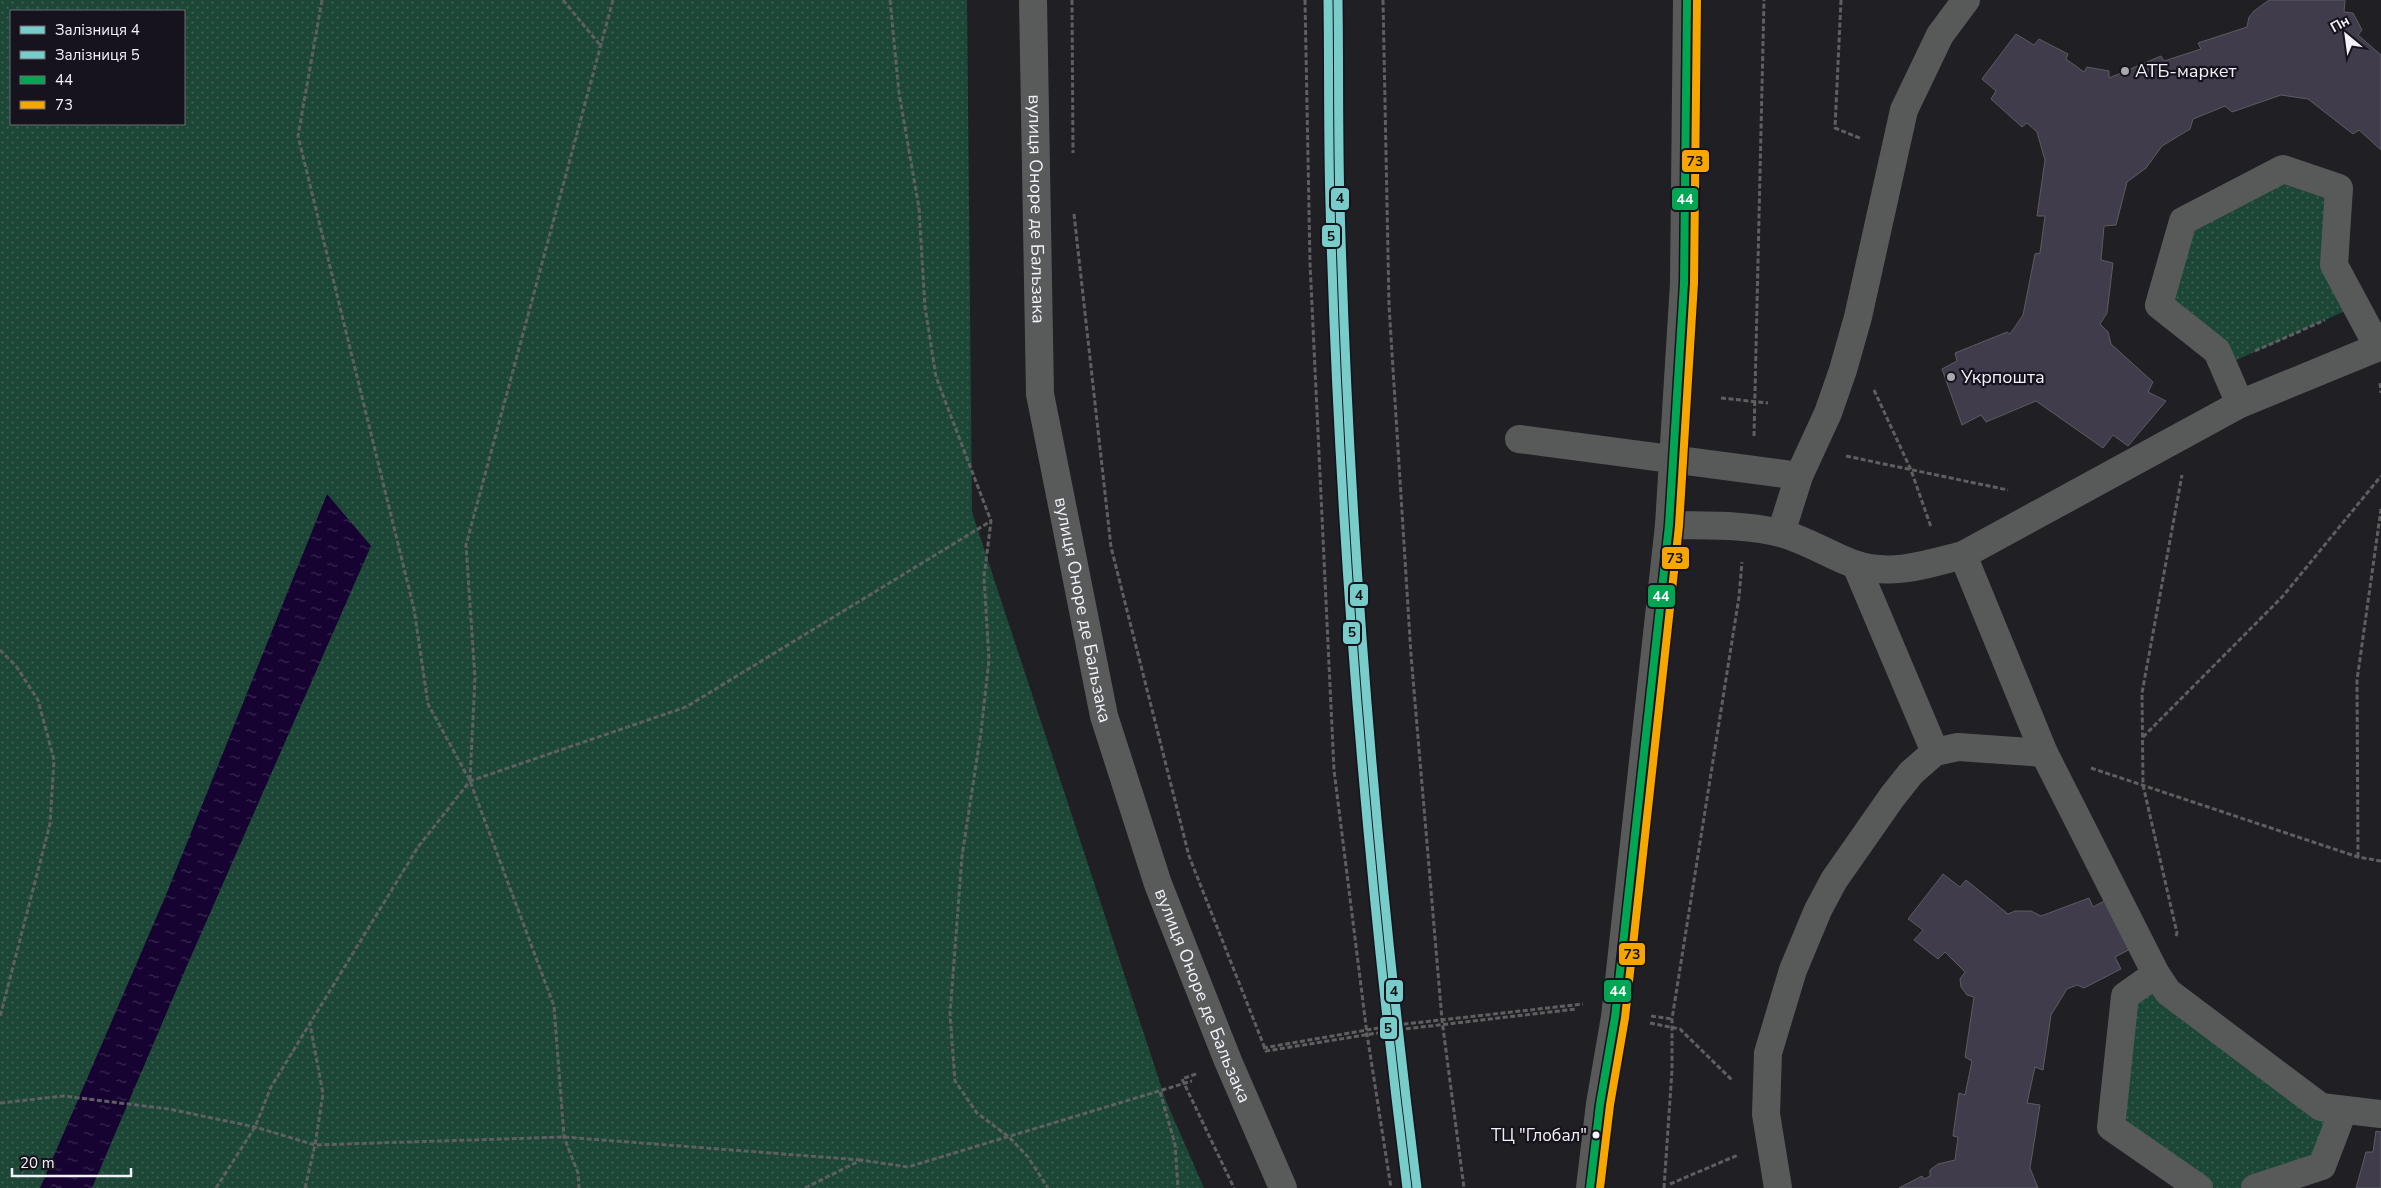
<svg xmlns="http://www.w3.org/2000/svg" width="2381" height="1188" font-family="'Nunito Sans',sans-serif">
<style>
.park{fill:url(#park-dots);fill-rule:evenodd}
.water{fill:url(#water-ripples)}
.building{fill:#413c4c;stroke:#5c5c60}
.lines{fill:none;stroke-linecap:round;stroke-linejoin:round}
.path{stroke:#5e5f60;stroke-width:3;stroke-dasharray:5 2.5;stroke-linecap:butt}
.minor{stroke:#585a5a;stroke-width:28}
.major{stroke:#595b5b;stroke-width:28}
.bus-1-casing{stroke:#16131d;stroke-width:11}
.bus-2-casing{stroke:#16131d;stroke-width:11}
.bus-1{stroke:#00a651;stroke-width:8}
.bus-2{stroke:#f7a600;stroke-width:8}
.rail-1-casing{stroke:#16131d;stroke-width:12}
.rail-2-casing{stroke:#16131d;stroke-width:12}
.rail-1{stroke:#78ccc9;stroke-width:9}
.rail-2{stroke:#78ccc9;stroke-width:9}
.poi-dot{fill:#a9a8ae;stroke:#16131d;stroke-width:2}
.bus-dot{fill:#f3f1f9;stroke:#16131d;stroke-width:2}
.labels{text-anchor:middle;stroke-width:4.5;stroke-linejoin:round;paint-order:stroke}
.bus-label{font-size:17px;fill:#f3f1f9;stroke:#16131d;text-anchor:end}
.poi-label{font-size:18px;fill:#f3f1f9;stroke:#16131d;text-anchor:start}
.street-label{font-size:18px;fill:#f3f1f9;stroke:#16131d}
.line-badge{stroke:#16131d;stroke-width:2}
.badge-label{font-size:14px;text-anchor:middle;font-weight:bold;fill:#fff}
.pale-badge-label{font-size:14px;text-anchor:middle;font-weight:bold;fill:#111}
</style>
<defs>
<pattern id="park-dots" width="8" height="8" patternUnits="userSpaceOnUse" patternTransform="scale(1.25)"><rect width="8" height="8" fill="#1c4635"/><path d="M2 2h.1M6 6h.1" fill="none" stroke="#3d6153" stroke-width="1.8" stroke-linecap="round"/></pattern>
<pattern id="water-ripples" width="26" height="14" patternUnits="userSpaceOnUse" patternTransform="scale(1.25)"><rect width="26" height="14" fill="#170331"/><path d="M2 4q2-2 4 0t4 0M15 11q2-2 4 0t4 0" fill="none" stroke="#392850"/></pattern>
</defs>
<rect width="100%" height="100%" fill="#201f24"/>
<!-- park -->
<g class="park">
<path d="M0 0H967L972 512 1166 1101 1204 1188H0ZM11 11H184V124H11Z"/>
<polygon points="2283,169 2339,188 2334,265 2356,306 2223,366 2159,305 2183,221"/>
<polygon points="2142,984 2336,1131 2322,1166 2255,1188 2199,1188 2111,1127"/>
</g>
<!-- water -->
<polygon class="water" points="327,494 371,546 175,993 92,1188 40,1188 166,895"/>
<!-- building -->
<g class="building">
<polygon points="2269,0 2345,0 2344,12 2353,13 2362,30 2358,35 2381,55 2381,150 2359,130 2353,134 2308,99 2281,95 2232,112 2225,106 2193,119 2190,129 2162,146 2146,168 2127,182 2116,225 2104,226 2101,260 2113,263 2107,313 2100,324 2108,332 2111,344 2153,382 2148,392 2166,401 2128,446 2113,435 2103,448 2036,401 1986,422 1981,415 1962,425 1942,369 1957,361 1955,353 2007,332 2010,334 2023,315 2035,254 2040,253 2045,216 2037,216 2045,160 2037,132 2027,123 2022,127 1991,99 1996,91 1982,79 2016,34 2034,45 2039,39 2068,54 2066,59 2084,72 2087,67 2109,71 2109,78 2161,56 2164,61 2201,49 2198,43 2247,27 2249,17 2254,11"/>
<polygon points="1943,874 1960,887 1966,880 2008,914 2015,911 2031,911 2041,916 2089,898 2093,907 2112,897 2136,946 2115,957 2121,969 2084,988 2077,985 2067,989 2051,1015 2043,1070 2035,1067 2027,1103 2040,1105 2030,1168 2038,1188 1899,1188 1922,1176 1924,1179 1930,1176 1930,1170 1938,1164 1955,1160 1958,1137 1953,1136 1959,1093 1965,1095 1972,1061 1965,1057 1974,997 1967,995 1961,987 1960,979 1965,972 1945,952 1938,959 1914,940 1923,930 1908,919"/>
<polygon points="2376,1131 2381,1132 2381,1188 2356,1188 2366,1152 2373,1152"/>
</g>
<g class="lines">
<!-- path -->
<g class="path">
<polyline points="322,0 298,136 414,609 428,704 470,781 554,1006 564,1137 578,1173 579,1188"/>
<polyline points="563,0 600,45"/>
<polyline points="890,0 899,93 919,208 925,307 936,377 991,521 984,577 989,660 981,732 962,856 950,1014 955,1081 977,1113 1009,1137 1028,1157 1048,1188"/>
<polyline points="1072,0 1073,153"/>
<polyline points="1305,0 1310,263 1334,770 1367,1034 1391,1188"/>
<polyline points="1383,0 1389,305 1411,655 1442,1020 1464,1188"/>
<polyline points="1841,0 1835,128 1862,139"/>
<polyline points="1074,214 1111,547 1189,856 1266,1051 1396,1030 1576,1009"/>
<polyline points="2255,351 2325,320"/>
<polyline points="2380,383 2381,393"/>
<polyline points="1874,390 1911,470 1931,527"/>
<polyline points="1721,398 1768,403"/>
<polyline points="1754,436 1764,0"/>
<polyline points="1846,456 2008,490"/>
<polyline points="0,650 16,666 38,700 54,760 50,824 0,1017"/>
<polyline points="2143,737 2283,596 2381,476"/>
<polyline points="2091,768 2358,857 2381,861"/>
<polyline points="470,780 475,678 466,545 613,0"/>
<polyline points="2358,857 2357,680 2381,509"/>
<polyline points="2176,936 2177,933 2143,785 2142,693 2182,475"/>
<polyline points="1651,1016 1672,1019"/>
<polyline points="1650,1023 1680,1029 1732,1080"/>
<polyline points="1263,1048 1396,1025 1583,1004"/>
<polyline points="1196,1074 1182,1079 1234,1188"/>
<polyline points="1160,1092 1175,1144 1178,1188"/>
<polyline points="0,1103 63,1096 169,1109 255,1127 315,1145 564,1137 861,1160"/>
<polyline points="1670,1184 1738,1155"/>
<polyline points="216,1188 255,1127 271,1087 418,847 470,781 686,707 991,521"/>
<polyline points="305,1188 315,1145 323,1094 310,1024"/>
<polyline points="805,1188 861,1160 908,1167 1192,1081"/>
<polyline points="1664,1188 1672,1070 1672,1019 1739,597 1742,562"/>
</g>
<!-- minor -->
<g class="minor">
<polyline points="2240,404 2217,351 2159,305 2183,221 2283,169 2339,188 2334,265 2378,347"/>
<polyline points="1519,439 1799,476"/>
<path d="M1669 525C1706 526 1744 524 1780 533 1805 539 1829 555 1854 564 1890 577 1928 564 1963 555L2240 404 2381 346"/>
<polyline points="1781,533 1799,476 1828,413 1843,370 1858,317 1904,110 1940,35 1966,0"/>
<polyline points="1963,555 2044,753 2156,974 2168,992 2321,1107 2381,1114"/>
<polyline points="1856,565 1935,752"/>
<polyline points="2156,974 2125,996 2111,1127 2199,1188"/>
<polyline points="1590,1188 1600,1104 1615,1017 1669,525 1684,283 1687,0"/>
<polyline points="1778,1188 1766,1114 1768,1053 1793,970 1818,910 1834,880 1892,797 1911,773 1935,752 1958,747 2044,753"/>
<polyline points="2255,1188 2322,1166 2343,1111"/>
</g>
<!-- major -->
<path class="major" id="s1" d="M1033 0 1040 394 1104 716 1158 884 1228 1061 1283 1188"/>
<defs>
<polyline id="bus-1" points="1590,1188 1600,1104 1615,1017 1669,525 1684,283 1687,0"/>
<polyline id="bus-2" points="1600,1188 1610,1105 1625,1018 1679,526 1694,283 1697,0"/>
</defs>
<!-- bus-1 casing -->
<use href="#bus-1" class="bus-1-casing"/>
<!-- bus-2 casing -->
<use href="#bus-2" class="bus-2-casing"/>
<!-- bus-1 -->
<use href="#bus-1" class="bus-1"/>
<!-- bus-2 -->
<use href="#bus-2" class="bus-2"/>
<defs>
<path id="rail-1" d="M1338 0C1339 68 1338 136 1340 204 1349 533 1376 861 1417 1188"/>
<path id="rail-2" d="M1328 0C1329 68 1328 136 1330 204 1339 533 1366 861 1407 1188"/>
</defs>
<!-- rail-1 casing -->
<use href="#rail-1" class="rail-1-casing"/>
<!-- rail-2 casing -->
<use href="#rail-2" class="rail-2-casing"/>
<!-- rail-1 -->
<use href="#rail-1" class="rail-1"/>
<!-- rail-2 -->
<use href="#rail-2" class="rail-2"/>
</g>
<!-- markers -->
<g class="poi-dot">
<circle cx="2125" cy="71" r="5"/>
<circle cx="1951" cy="377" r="5"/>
</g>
<circle class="bus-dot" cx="1596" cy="1135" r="4.5"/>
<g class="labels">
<!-- bus labels -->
<g class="bus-label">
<text x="1587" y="1141">ТЦ "Глобал"</text>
</g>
<!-- poi labels -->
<g class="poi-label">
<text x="2135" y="77">АТБ-маркет</text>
<text x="1961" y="383">Укрпошта</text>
</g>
<!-- street labels -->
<g class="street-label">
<text dy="6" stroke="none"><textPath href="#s1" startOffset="209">вулиця Оноре де Бальзака</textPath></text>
<text dy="6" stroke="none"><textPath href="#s1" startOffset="614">вулиця Оноре де Бальзака</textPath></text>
<text dy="6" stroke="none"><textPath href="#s1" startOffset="1019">вулиця Оноре де Бальзака</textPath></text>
</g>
</g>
<g class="line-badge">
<rect x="1681" y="149" width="29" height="24" rx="5" fill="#f7a600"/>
<rect x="1330" y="187" width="20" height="24" rx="5" fill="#78ccc9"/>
<rect x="1671" y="187" width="28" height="24" rx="5" fill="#00a651"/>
<rect x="1321" y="224" width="20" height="24" rx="5" fill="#78ccc9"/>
<rect x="1661" y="546" width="29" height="24" rx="5" fill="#f7a600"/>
<rect x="1349" y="583" width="20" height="24" rx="5" fill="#78ccc9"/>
<rect x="1647" y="584" width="29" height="24" rx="5" fill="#00a651"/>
<rect x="1342" y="621" width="19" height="24" rx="5" fill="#78ccc9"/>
<rect x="1618" y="942" width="28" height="24" rx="5" fill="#f7a600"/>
<rect x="1385" y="979" width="19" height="24" rx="5" fill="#78ccc9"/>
<rect x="1603" y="979" width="29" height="24" rx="5" fill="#00a651"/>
<rect x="1379" y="1016" width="19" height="24" rx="5" fill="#78ccc9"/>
</g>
<g class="badge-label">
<text x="1685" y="204">44</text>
<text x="1661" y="601">44</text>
<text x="1618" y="996">44</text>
</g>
<g class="pale-badge-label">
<text x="1695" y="166">73</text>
<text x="1340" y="203">4</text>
<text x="1331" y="241">5</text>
<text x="1675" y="563">73</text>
<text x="1359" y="600">4</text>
<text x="1352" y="637">5</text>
<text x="1632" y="959">73</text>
<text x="1394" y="996">4</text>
<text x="1388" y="1033">5</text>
</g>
<!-- legend -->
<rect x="10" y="10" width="175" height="115" fill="#16131d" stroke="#6e6c75"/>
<rect x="20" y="26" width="25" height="8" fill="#78ccc9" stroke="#6e6c75"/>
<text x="55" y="35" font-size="15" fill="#f3f1f9">Залізниця 4</text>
<rect x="20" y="51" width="25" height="8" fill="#78ccc9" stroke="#6e6c75"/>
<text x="55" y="60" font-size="15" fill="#f3f1f9">Залізниця 5</text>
<rect x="20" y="76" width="25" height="8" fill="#00a651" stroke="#6e6c75"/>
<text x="55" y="85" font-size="15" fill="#f3f1f9">44</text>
<rect x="20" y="101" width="25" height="8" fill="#f7a600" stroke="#6e6c75"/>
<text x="55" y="110" font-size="15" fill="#f3f1f9">73</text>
<!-- north arrow -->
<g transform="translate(2346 35) rotate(331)" stroke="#16131d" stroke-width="4" paint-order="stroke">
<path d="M0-4L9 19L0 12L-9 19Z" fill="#f3f1f9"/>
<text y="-8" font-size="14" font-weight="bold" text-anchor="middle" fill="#f3f1f9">Пн</text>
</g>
<!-- scale -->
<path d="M12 1168v8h119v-8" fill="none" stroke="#f3f1f9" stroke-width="2.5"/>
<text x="20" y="1168" font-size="15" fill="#f3f1f9" stroke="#16131d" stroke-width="4" paint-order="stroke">20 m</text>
</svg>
